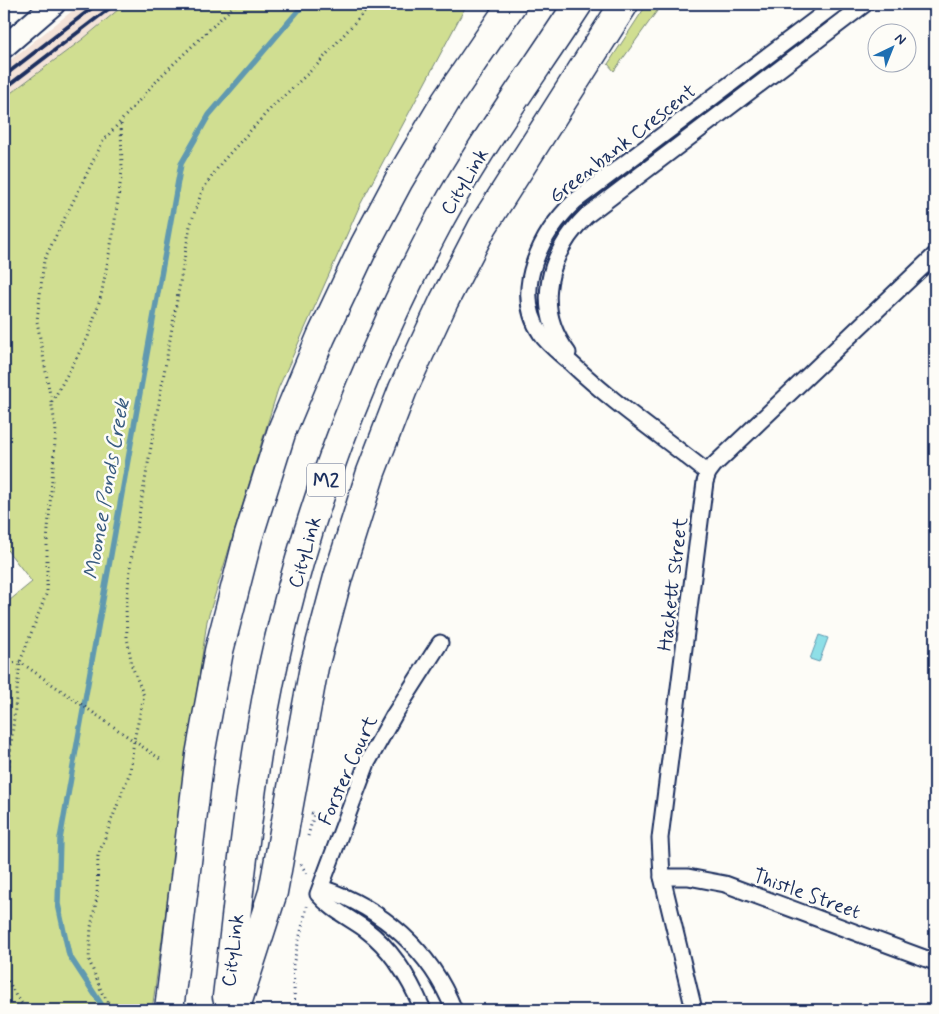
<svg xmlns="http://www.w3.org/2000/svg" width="939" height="1014" font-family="Mynerve,sans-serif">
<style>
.built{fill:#f4e3d9}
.green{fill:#d0de91;stroke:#768678}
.water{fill:#8edfe7;stroke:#6099b0}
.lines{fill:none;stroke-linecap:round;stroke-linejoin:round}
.stream{stroke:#6099b0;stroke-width:5.5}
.minor-casing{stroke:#1b2f5e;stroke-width:19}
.secondary-casing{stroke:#1b2f5e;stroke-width:25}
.motorway-casing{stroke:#1b2f5e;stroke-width:31}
.path{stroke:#1b2f5e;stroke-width:3;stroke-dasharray:1 4;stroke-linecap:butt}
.minor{stroke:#fdfcf7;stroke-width:15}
.secondary{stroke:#fdfcf7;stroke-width:21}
.motorway{stroke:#fdfcf7;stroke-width:28}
.rail{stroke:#1b2f5e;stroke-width:4}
.labels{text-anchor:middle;stroke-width:5;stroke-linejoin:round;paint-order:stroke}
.shield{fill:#fdfcf7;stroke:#5f6c8c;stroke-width:1}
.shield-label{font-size:19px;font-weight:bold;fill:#1b2f5e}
.street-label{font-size:20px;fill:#1b2f5e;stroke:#fdfcf7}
.water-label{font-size:21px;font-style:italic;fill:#385b80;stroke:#fdfcf7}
</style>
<rect width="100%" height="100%" fill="#fdfcf7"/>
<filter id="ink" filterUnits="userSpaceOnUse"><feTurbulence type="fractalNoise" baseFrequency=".02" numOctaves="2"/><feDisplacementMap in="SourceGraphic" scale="10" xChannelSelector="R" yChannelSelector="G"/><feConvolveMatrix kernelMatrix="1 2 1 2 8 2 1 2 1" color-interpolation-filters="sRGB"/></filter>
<g filter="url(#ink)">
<!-- built -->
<polygon class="built" points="81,4 125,4 83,39 4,98 4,65"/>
<!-- green -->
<g class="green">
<polygon points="125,4 467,4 360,205 278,389 207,621 152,1010 4,1010 4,605 32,582 4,546 4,98 83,39"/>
<polygon points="647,4 662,4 614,71 608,64"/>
</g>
<!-- water -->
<polygon class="water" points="819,635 828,638 819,662 810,659"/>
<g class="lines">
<!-- stream -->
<polyline class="stream" points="105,1010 69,955 58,904 60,839 181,164 209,115 304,4"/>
<defs>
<g id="minor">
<path d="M568 353C533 307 548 254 586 216L865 4"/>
<path d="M708 473C662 436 613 403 571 363 561 354 548 345 541 334 511 290 542 232 575 201L836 4"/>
<polyline points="662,877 688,877 725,884 935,962"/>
<path d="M322 888C382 908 431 951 454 1010"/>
<path d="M423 1010C410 979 392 949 365 929 348 917 332 910 318 894L367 763 394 715 440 643"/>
<polyline points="694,1010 662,877 660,838 705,482 708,473 714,465 935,255"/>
</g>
<polyline id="secondary" points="4,47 54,4"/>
<g id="motorway">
<path d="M227 997C237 912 245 826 259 741 287 566 348 397 429 240 471 157 528 81 578 4"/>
<polyline points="169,1010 200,755 219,651 248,538 282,430 321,337 365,244 399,180 446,101 512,4"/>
<polyline points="235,1010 273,892 314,667 338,577 371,472 403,389 444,301 483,226 624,4"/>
</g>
</defs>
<!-- minor casing -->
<use href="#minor" class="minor-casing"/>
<!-- secondary casing -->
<use href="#secondary" class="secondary-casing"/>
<!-- motorway casing -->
<use href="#motorway" class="motorway-casing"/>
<!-- path -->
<g class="path">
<polyline points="52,402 88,337 101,296 113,234 122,171 121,121"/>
<polyline points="4,664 20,662 163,761"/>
<polyline points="4,810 20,662 47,592 47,542 56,429 37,321 44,260 103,141 161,76 236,4"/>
<polyline points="308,836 314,814 309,812"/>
<polyline points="301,864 308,876"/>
<polyline points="4,972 16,996 27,1010"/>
<polyline points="114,1010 102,993 89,960 91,927 97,897 98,856 130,772 134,740 144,696 132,666 127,637 126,608 131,560 190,226 202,191 221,163 271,108 317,65 371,4"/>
<polyline points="295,1010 293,965 307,906"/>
</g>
<!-- minor -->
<use href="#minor" class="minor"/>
<!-- secondary -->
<use href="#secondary" class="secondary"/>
<!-- motorway -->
<use href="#motorway" class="motorway"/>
<!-- rail -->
<g class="rail">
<polyline points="4,76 97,4"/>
<polyline points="4,89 115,4"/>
</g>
</g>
</g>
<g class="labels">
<!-- shield labels -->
<rect class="shield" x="307" y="463.5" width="38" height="33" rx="4"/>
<g class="shield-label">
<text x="326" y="487">M2</text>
</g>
<!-- street labels -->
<g class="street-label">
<text transform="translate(622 143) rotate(-38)" y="7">Greenbank Crescent</text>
<text transform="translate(464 181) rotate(-59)" y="7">CityLink</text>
<text transform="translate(304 552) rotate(-74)" y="7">CityLink</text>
<text transform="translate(672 584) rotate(-83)" y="7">Hackett Street</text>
<text transform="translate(347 770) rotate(-66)" y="7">Forster Court</text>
<text transform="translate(807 893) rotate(20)" y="7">Thistle Street</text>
<text transform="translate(232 950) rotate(-83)" y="7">CityLink</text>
</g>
<!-- water labels -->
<g class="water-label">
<text transform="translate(106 489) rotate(-80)" y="7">Moonee Ponds Creek</text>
</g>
</g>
<!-- margin -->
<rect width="939" height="1014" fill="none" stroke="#fdfcf7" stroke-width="20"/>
<rect x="10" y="10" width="919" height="994" fill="none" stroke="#1b2f5e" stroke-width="2" filter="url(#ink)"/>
<!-- north arrow -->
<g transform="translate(892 48) rotate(43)"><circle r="24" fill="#fdfcf7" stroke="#a3aaba"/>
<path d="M0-4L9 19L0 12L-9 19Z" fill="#1f6fb2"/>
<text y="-8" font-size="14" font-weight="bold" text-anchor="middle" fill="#1b2f5e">N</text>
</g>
</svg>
